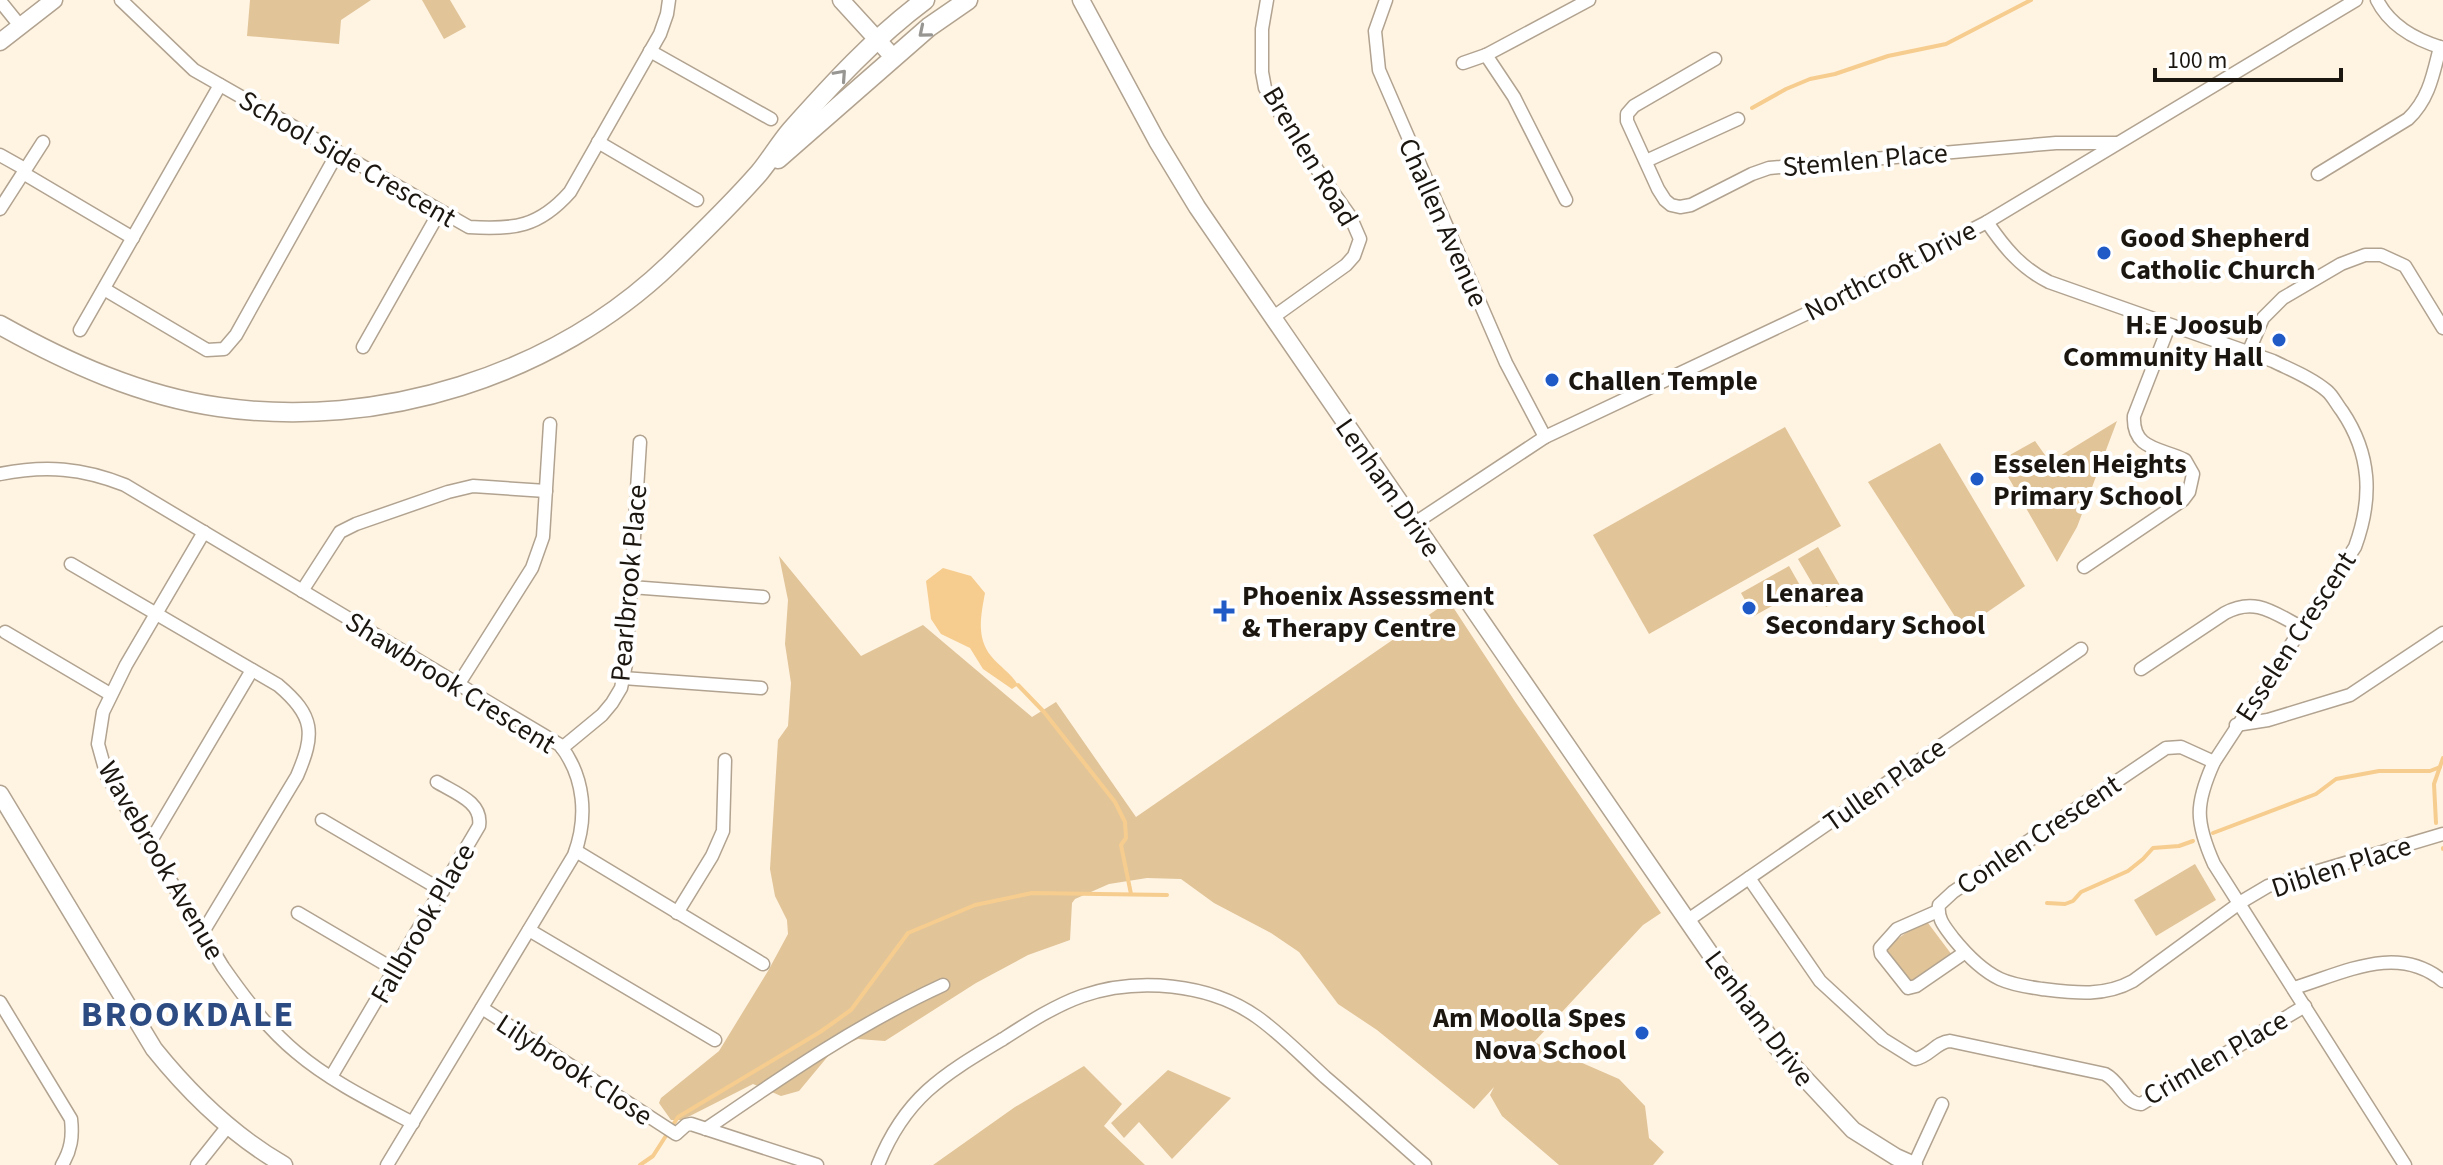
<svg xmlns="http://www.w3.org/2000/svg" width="2443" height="1165" font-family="'Source Sans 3',sans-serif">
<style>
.green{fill:#e1c498}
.water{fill:#f6cd8e}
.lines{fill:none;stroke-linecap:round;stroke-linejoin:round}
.stream{stroke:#f6cd8e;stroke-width:4}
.minor-casing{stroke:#b1a390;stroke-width:15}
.tertiary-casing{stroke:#b1a390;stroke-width:19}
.secondary-casing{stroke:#b1a390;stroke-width:21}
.minor{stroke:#fff;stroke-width:12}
.tertiary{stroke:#fff;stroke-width:16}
.secondary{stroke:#fff;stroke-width:18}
.oneway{stroke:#989693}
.poi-dot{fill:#1f5ac7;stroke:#fff;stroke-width:3}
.labels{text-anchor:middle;stroke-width:8;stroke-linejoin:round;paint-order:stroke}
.street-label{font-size:28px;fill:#1b160f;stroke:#fff}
.poi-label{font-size:28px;font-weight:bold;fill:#1b160f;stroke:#fff;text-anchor:start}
.district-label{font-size:36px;font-weight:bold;letter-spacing:2px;fill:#2c4b82;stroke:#fff}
</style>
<rect width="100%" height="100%" fill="#fff3e2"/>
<!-- green -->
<g class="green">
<polygon points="250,0 371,0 341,20 339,44 247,36"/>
<polygon points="422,0 450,0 466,27 444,39"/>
<polygon points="2117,421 2077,527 2057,562 1999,461 2035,441 2050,462"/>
<polygon points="1785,427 1841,526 1649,634 1593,535"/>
<polygon points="1940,443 2025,586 1963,629 1868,482"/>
<polygon points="1818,547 1846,596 1826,607 1798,559"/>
<polygon points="779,556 861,656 923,625 1032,717 1056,702 1136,817 1449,601 1516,703 1661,913 1643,925 1534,1042 1619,1079 1645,1106 1649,1138 1664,1152 1653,1165 1559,1165 1502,1116 1490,1095 1494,1087 1474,1109 1377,1030 1338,1004 1299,952 1271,933 1214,903 1181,879 1147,878 1109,884 1075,899 1072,903 1070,940 1028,955 976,983 885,1041 858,1039 834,1049 799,1091 781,1096 753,1084 682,1120 671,1120 659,1103 661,1098 719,1051 768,971 788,934 787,920 775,896 770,869 778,740 788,726 791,683 785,644 788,600"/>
<polygon points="1789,566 1802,589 1754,616 1741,593"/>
<polygon points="2195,864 2216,900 2156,936 2134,900"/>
<polygon points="1925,919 1952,955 1911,985 1885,948"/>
<polygon points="1084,1066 1122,1104 1104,1126 1145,1165 933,1165 1015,1107"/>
<polygon points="1168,1070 1231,1098 1172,1159 1139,1122 1124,1138 1111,1123"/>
</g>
<!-- water -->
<path class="water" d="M943 568 971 576 985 593C981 615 976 637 991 656 1000 667 1011 673 1018 685L1012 689 983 669 970 648 941 634 931 619 926 581Z"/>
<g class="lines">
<!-- stream -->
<g class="stream">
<polyline points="1752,108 1786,89 1810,79 1835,74 1888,56 1946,44 2031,0"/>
<polyline points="1018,685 1044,712 1115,802 1125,822 1126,838 1121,845 1131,894"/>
<polyline points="2436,823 2434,784 2443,758"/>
<polyline points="2213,833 2316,794 2336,779 2379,771 2430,771 2440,767"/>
<polyline points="2443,848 2443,849"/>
<polyline points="2047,903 2065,904 2073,901 2081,892 2128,871 2143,859 2153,848 2179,846 2193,841"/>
<polyline points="640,1165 653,1156 678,1117 820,1032 851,1010 908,933 975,905 1032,893 1167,895"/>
</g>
<defs>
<g id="minor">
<path d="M121 0 194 70 469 227C514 230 539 227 570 192L660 34 667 14 669 0"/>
<polyline points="1267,0 1262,29 1262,72 1265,88 1294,137 1350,216 1360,239 1354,256 1346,265 1272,318"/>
<polyline points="1386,0 1375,31 1379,70 1506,363 1545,437"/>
<path d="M2377 0C2390 26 2416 40 2443 48"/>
<polyline points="0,1 21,27"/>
<polyline points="650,51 771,119"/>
<polyline points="1486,55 1514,97 1566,200"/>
<polyline points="1715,59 1634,106 1627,114 1627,121 1658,189 1665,200 1671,205 1680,207 1691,205 1752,174 1769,168 2056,143 2116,143"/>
<polyline points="1463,63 1486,55 1589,0"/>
<polyline points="598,142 697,200"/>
<polyline points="0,155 25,169"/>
<polyline points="1646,161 1738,119"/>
<polyline points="23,173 133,238"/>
<path d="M2318 174 2408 119C2429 99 2433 75 2440 47"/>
<polyline points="0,209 43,142"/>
<path d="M1987 222C2004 247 2021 268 2049 282L2273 361C2291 370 2312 378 2327 391 2333 396 2337 405 2342 411 2371 454 2373 498 2355 547L2214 762C2195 804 2195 821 2214 864L2405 1165"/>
<polyline points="104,289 207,350 224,349 236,335 338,152"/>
<polyline points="80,330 220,85"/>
<polyline points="363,347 440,211"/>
<polyline points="2248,353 2263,318 2283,298 2341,264 2365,255 2381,255 2405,266 2443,328"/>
<path d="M0 474C46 465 82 468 125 485L560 745C585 777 588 818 574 855L387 1165"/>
<polyline points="1415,523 1545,437 1829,303 1987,222 2356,0"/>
<path d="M204 532 126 665 103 712 98 744 107 776 223 967C244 997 267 1028 296 1052 330 1081 373 1102 413 1123"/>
<path d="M71 564 278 685C315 716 315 734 297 776L203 932"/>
<path d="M2084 567 2183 500 2189 492 2193 474 2185 460C2161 448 2132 450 2134 416L2169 326"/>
<polyline points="631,587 763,597"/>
<polyline points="302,591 340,532 356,524 448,492 473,486 546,491"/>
<polyline points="5,632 110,694"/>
<path d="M2141 669 2225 613C2256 596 2275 614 2303 628"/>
<polyline points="623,678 761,688"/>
<polyline points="458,685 532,568 543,537 550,424"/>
<polyline points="2236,725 2268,720 2350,695 2443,633"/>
<polyline points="562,748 602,715 612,703 621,688 626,664 640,442"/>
<path d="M2214 762 2181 747 2166 748 1953 892 1939 905C1937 919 1945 927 1953 938 1966 954 1981 970 2000 979 2013 985 2028 987 2042 989 2075 993 2104 997 2133 981L2241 902 2268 886 2443 834"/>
<polyline points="322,820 443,891"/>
<polyline points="149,844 252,670"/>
<polyline points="576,851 763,964"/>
<path d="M1749 878 1820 981 1883 1039 1915 1059C1929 1057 1936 1042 1950 1041L2105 1074C2122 1083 2124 1103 2141 1104L2305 1006"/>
<polyline points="1938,911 1897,929 1880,948 1881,954 1908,988 1916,986 1964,953"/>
<polyline points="298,913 395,970"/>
<polyline points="677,913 712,856 723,831 725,760"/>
<polyline points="1688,920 2081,649"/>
<polyline points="529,930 715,1040"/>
<path d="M2294 988C2344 973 2397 943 2443 981"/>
<path d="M0 1002 71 1119C73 1137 71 1150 62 1165"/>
<polyline points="482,1008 676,1134 686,1125 691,1124 817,1165"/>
<path d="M331 1077 479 826C483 802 455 793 437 782"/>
<path d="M706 1129C783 1076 858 1024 943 985"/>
<polyline points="197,1165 228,1126"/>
<path d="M878 1165C905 1097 943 1075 1003 1039 1028 1023 1054 1006 1082 996 1137 977 1209 983 1257 1017 1281 1034 1303 1057 1325 1077 1359 1106 1392 1136 1425 1165"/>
<polyline points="1914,1165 1942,1104"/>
</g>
<g id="tertiary">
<polyline points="841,0 894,58"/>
<polyline points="1081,0 1157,141 1197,207 1744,1003 1783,1055 1853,1130 1896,1157 1914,1165"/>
<polyline points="0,42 54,0"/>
<path d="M0 794 154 1049C191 1095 232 1135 284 1165"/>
</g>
<g id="secondary">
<polyline points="778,159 929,27 968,0"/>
<path d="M0 325C68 363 141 396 219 407 379 430 553 376 670 264 700 235 731 205 759 173 770 160 779 144 791 130 833 83 874 38 925 0"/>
</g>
</defs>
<!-- minor casing -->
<use href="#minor" class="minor-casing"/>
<!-- tertiary casing -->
<use href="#tertiary" class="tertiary-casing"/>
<!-- secondary casing -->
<use href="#secondary" class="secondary-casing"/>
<!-- minor -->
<use href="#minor" class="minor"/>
<!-- tertiary -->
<use href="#tertiary" class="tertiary"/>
<!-- secondary -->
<use href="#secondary" class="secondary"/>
</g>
<!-- one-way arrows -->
<defs><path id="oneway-chevron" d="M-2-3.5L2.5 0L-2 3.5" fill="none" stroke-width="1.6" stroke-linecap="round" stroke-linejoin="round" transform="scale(2)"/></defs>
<g class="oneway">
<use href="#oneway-chevron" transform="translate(924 32) rotate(140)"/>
<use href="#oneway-chevron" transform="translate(841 75) rotate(-48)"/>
</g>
<!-- markers -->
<g class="poi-dot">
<circle cx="2104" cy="253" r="8"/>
<circle cx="2279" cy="340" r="8"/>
<circle cx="1552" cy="380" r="8"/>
<circle cx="1977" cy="479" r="8"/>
<circle cx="1749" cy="608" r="8"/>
<path d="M1220 599h8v8h8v8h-8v8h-8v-8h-8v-8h8z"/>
<circle cx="1642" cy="1033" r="8"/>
</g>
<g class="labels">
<!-- street labels -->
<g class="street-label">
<text transform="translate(1311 156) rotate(59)" y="10">Brenlen Road</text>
<text transform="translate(348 158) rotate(30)" y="10">School Side Crescent</text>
<text transform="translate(1865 159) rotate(-5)" y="10">Stemlen Place</text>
<text transform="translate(1444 222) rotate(66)" y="10">Challen Avenue</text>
<text transform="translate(1890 270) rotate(-27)" y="10">Northcroft Drive</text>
<text transform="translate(1389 487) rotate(55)" y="10">Lenham Drive</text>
<text transform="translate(628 583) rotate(-85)" y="10">Pearlbrook Place</text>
<text transform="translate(2295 636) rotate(-57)" y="10">Esselen Crescent</text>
<text transform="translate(451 682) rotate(32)" y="10">Shawbrook Crescent</text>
<text transform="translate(1884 784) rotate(-35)" y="10">Tullen Place</text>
<text transform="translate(2038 834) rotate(-34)" y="10">Conlen Crescent</text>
<text transform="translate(162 860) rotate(60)" y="10">Wavebrook Avenue</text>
<text transform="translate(2341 866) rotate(-18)" y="10">Diblen Place</text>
<text transform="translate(422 923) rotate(-60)" y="10">Fallbrook Place</text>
<text transform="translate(1760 1018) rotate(53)" y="10">Lenham Drive</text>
<text transform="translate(2215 1057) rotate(-30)" y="10">Crimlen Place</text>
<text transform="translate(575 1069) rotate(33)" y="10">Lilybrook Close</text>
</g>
<!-- poi labels -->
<g class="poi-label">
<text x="2120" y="247">Good Shepherd<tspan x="2120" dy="32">Catholic Church</tspan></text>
<text x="2263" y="334" text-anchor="end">H.E Joosub<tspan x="2263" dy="32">Community Hall</tspan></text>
<text x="1568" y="390">Challen Temple</text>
<text x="1993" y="473">Esselen Heights<tspan x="1993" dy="32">Primary School</tspan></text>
<text x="1765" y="602">Lenarea<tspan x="1765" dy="32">Secondary School</tspan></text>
<text x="1242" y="605">Phoenix Assessment<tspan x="1242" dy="32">&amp; Therapy Centre</tspan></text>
<text x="1626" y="1027" text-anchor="end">Am Moolla Spes<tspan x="1626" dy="32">Nova School</tspan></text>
</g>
<!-- district labels -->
<g class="district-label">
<text x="188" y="1026">BROOKDALE</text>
</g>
</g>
<!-- scale -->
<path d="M2155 68v12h186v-12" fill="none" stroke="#1b160f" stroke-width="4"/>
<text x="2167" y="68" font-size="24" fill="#1b160f" stroke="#ffffff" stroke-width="6" paint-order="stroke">100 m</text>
</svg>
